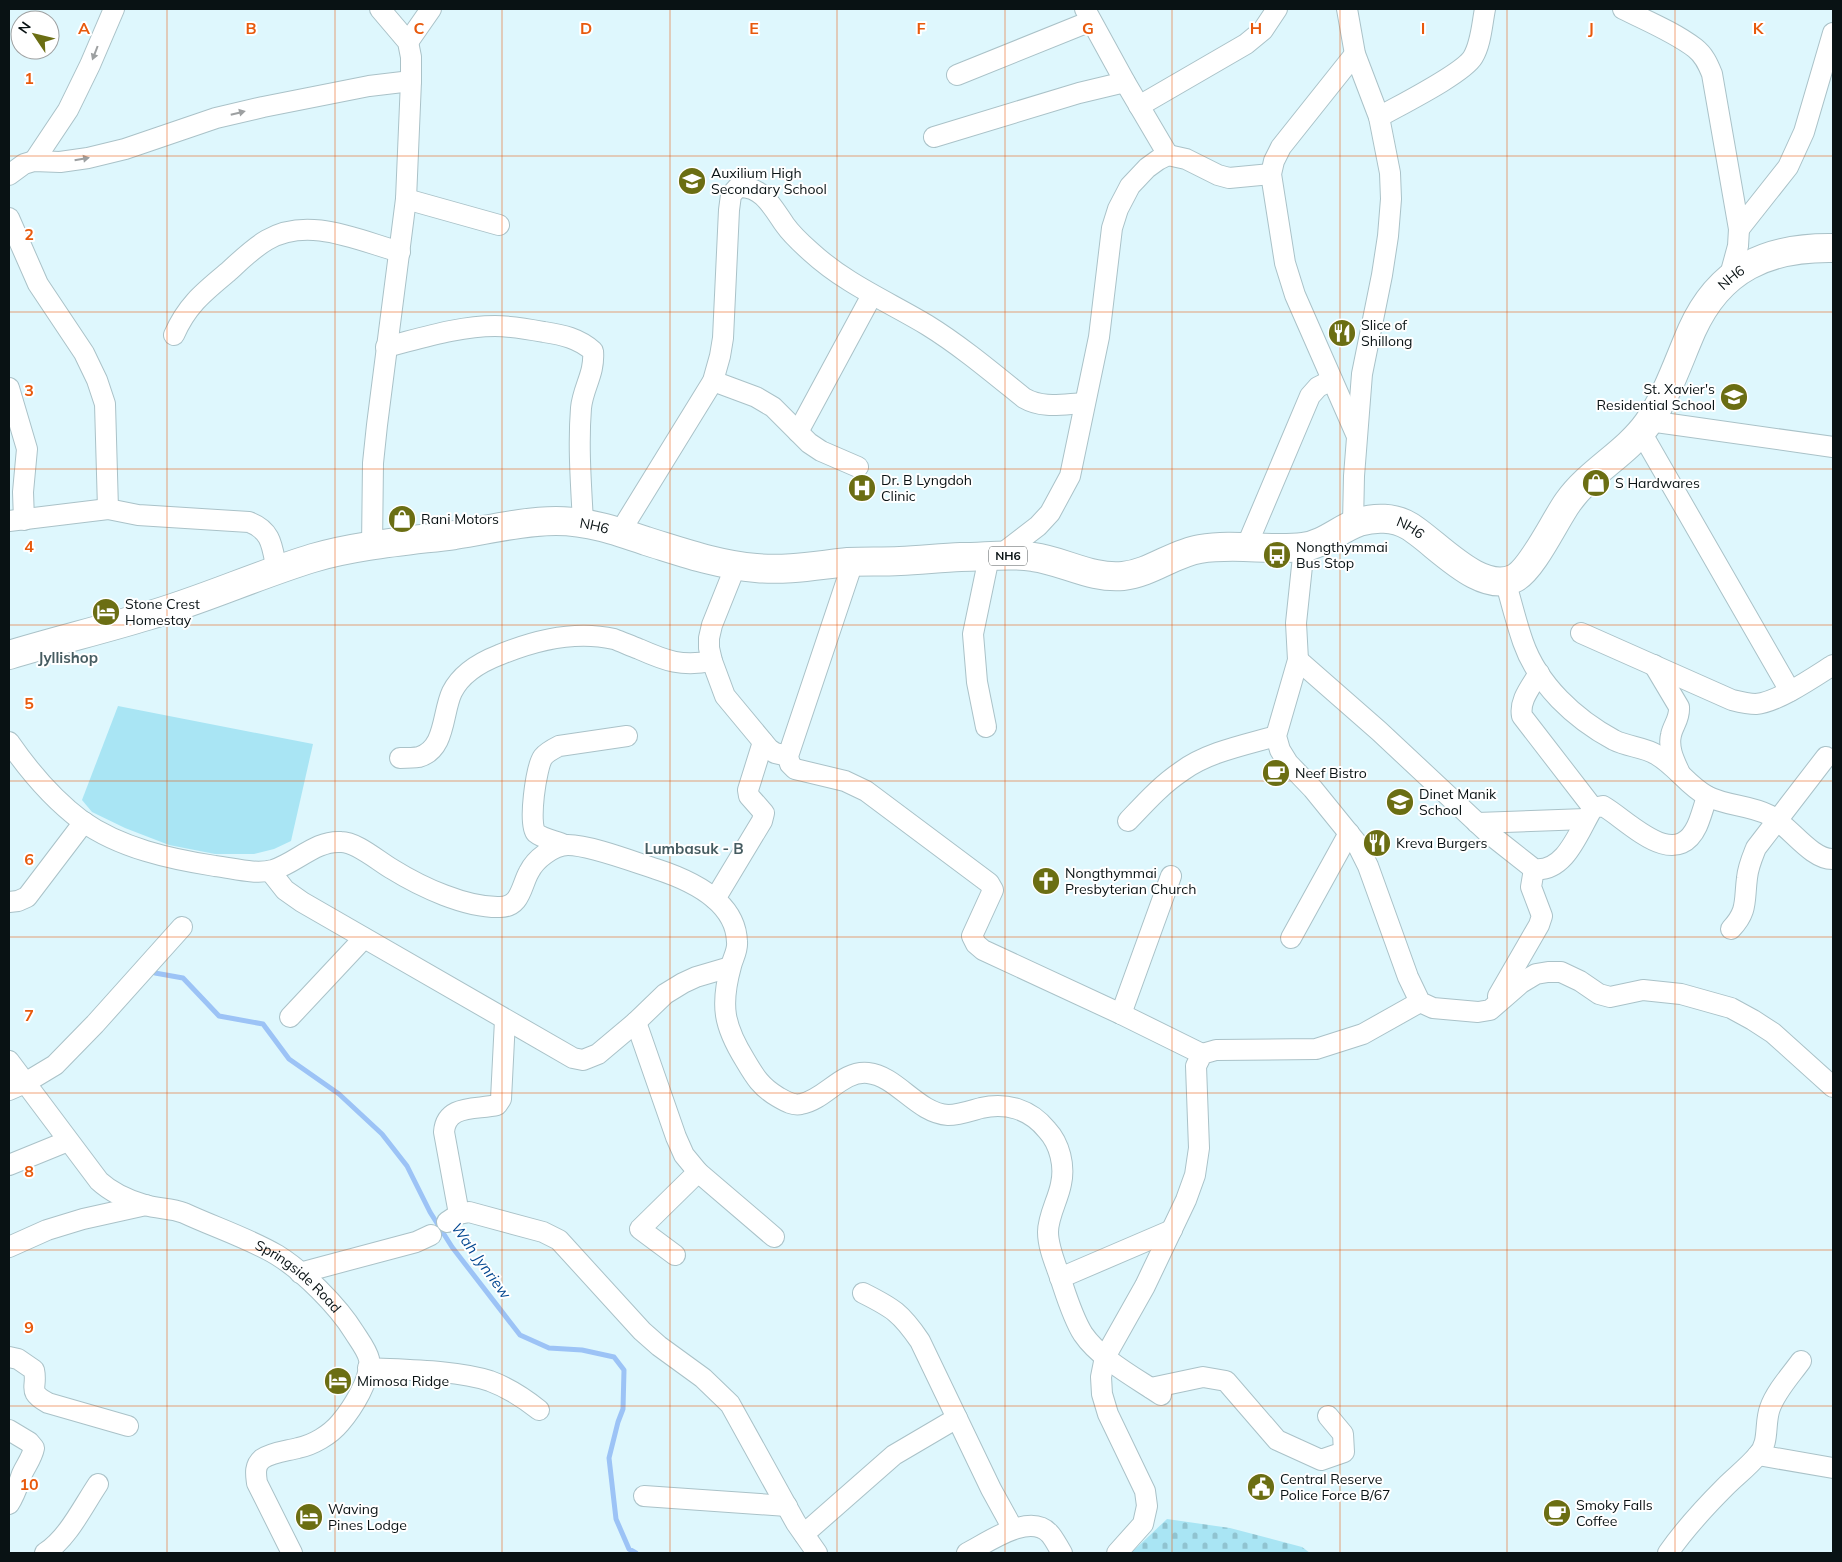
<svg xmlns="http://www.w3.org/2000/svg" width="1842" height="1562" font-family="Mulish,sans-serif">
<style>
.green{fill:#a9e5f4}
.cemetery{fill:url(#cemetery-stones)}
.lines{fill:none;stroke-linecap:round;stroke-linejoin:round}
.stream{stroke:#9cc3f6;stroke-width:5}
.street-casing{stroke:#aac2c8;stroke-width:22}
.highway-casing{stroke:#aac2c8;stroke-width:30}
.street{stroke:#fff;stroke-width:20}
.highway{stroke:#fff;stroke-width:28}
.oneway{fill:#9da0a1}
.grid{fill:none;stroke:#e8590c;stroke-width:1;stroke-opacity:0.55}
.labels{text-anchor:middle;stroke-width:4;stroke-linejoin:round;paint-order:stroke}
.shield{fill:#fff;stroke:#53595a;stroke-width:1}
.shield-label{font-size:12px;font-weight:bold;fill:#091214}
.poi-label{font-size:14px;fill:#091214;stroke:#fff;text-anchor:start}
.street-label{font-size:14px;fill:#091214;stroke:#fff}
.neighbourhood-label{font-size:15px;font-weight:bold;fill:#465c61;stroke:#fff}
.water-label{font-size:15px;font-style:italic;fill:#044891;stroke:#fff}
.grid-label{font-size:16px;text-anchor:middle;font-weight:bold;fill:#e8590c;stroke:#fff;stroke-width:4;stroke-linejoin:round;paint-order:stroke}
</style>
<defs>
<pattern id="cemetery-stones" width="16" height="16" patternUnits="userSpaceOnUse" patternTransform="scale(1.25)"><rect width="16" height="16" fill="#a9e5f4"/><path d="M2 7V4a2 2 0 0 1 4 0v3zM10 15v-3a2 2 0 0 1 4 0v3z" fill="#90c3d0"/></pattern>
</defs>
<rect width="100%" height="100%" fill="#def7fd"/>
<!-- green -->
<polygon class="green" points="118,706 313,744 291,841 274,849 254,854 215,854 169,845 125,828 92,812 82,800"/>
<!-- cemetery -->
<polygon class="cemetery" points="1167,1519 1230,1528 1302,1547 1310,1553 1131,1553"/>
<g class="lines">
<!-- stream -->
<polyline class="stream" points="155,973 183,978 219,1016 263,1024 289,1059 339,1094 382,1134 407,1166 430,1212 452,1247 520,1335 549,1348 582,1350 614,1357 624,1370 623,1409 618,1422 609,1458 616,1519 629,1549 636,1553"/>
<defs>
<g id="street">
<polyline points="1085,9 1125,82 1168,155"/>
<polyline points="1347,9 1355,54 1379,117 1390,173 1391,199 1388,236 1382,275 1362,374 1354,476 1353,524"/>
<path d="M1623 9C1647 21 1674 32 1695 48 1704 55 1708 64 1712 74L1739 229 1738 246 1729 279"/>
<polyline points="408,42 431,9"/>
<polyline points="1355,54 1281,147 1274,161 1271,174 1285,263 1295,295 1356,434"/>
<polyline points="957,75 1091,21"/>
<polyline points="1139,106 1246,44 1263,30 1277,9"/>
<path d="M1379 117C1398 106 1463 74 1473 57 1481 44 1482 24 1485 9"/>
<polyline points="934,137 1079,93 1125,82"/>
<polyline points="34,161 68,110 90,65 114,9"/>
<polyline points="9,175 24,164 34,161 60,162 88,158 125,149 216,118 263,107 369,86 411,81"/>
<polyline points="406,199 499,225"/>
<polyline points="9,218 38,284 84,353 97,380 105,404 108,509"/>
<polyline points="1739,229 1788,167 1804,132 1833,33"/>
<path d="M174 335C187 305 204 292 228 272 240 261 253 248 267 240 308 216 357 240 400 252"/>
<path d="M386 347C422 338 459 326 495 326 512 326 528 329 544 332 563 335 578 338 593 351 595 374 583 387 581 408 578 446 581 484 583 522"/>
<polyline points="713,381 756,397 773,407 809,443 821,451 858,467"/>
<polyline points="9,388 27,449 23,492 24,520"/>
<polyline points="1649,421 1833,447"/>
<polyline points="798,432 872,295"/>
<polyline points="1641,432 1790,691"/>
<path d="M9 521 108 509 138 515 249 522C273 531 272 548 277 571"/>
<path d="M620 532 713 381 720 356 723 338 729 210 731 195 738 187C762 185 773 208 785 225 792 235 802 244 811 252 846 284 887 301 927 325 961 346 993 373 1024 398 1043 409 1063 404 1084 403"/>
<polyline points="1247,545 1310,396 1318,387 1332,380"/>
<polyline points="372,547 373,463 377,425 406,199 411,81 411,57 408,42 380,9"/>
<polyline points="1304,547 1296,623 1298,660 1276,736 1280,750 1288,763 1313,789 1356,842 1368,866 1408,977 1420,1002 1433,1008 1478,1012 1490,1010 1521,983 1536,974 1548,972 1561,972 1580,981 1599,994 1610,997 1643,990 1681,994 1731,1008 1753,1020 1773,1033 1833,1087"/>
<polyline points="999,556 1038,526 1050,513 1070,476 1099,337 1112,228 1118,209 1130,186 1147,168 1158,160 1168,155 1186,159 1218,175 1229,178 1271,174"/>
<polyline points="853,562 788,756 790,764 795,769 845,781 866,791 989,883 993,890 972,936 976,944 983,950 1121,1014 1202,1054"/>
<polyline points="736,565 712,625 709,638 709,648 712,661 725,696 769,749 775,753 788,756"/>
<path d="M1505 580C1511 601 1516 622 1523 642 1538 685 1575 719 1614 740 1628 747 1644 747 1657 755 1676 766 1688 786 1707 796 1726 806 1750 805 1769 815 1789 825 1811 860 1833 859"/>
<path d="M1581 633 1732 700C1740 702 1748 704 1756 704 1778 702 1814 677 1833 665"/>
<path d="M1298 660 1379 731 1487 832 1534 869C1566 873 1579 830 1593 808L1603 806C1628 820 1675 873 1697 826 1701 817 1704 806 1707 796"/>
<path d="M1654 665 1679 707C1680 719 1673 725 1671 735 1668 748 1674 760 1679 771"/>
<path d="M1539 673C1531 687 1519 700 1522 716L1593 808"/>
<polyline points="986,727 977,682 973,634 989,557"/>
<path d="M9 742C29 771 54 800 82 821 120 848 170 859 215 866 233 868 255 875 273 870 296 863 316 840 341 842 357 842 378 861 392 869 421 887 466 908 500 907 521 907 521 886 529 872 533 864 538 859 545 854 552 849 560 845 568 845 590 845 634 862 656 869 690 880 736 901 737 942 738 950 733 958 731 966 720 1006 724 1026 745 1060 755 1077 761 1087 778 1097 785 1101 793 1106 801 1104 825 1100 842 1070 868 1073 897 1076 917 1113 948 1115 959 1115 970 1111 981 1108 1006 1102 1030 1109 1047 1130 1060 1144 1065 1166 1061 1184 1058 1200 1048 1216 1048 1232 1048 1248 1056 1265 1061 1280 1067 1298 1073 1318 1083 1334 1100 1359 1136 1378 1161 1395"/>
<path d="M400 758C406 758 413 758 419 757 446 749 442 713 452 692 461 674 481 662 499 655 535 640 575 630 614 639 622 642 631 646 639 649 666 661 682 667 712 661"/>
<path d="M1128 821C1145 803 1161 785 1182 771 1208 752 1245 745 1276 736"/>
<polyline points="1477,823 1586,819"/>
<path d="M565 845C557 841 543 839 536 833 528 825 536 767 543 757 547 752 553 749 559 746L627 736"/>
<polyline points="270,871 285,890 302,902 573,1058 583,1060 598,1054 636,1022 665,994 683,983 696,977 730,967"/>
<polyline points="715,899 762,821 764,813 749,796 748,790 763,742"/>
<polyline points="9,902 18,901 27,897 84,822"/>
<path d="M1731 929C1748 911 1744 901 1747 878 1748 867 1752 858 1756 848L1826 757"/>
<polyline points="1291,938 1349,833"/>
<polyline points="1498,996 1539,925 1542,916 1531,887 1534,869"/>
<polyline points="1121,1014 1171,876"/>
<polyline points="290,1017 364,938"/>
<polyline points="636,1022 676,1137 684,1155 698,1172 774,1237"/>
<path id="s1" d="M9 1061 99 1181C112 1193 128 1200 145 1205 158 1209 171 1208 184 1213 214 1227 248 1238 277 1255 303 1271 338 1306 354 1332 359 1340 367 1350 369 1359 372 1378 352 1409 340 1423 330 1435 313 1445 298 1448 287 1451 272 1452 262 1459 254 1466 256 1475 257 1483L292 1553"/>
<polyline points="9,1090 25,1083 55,1065 95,1024 182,927"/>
<polyline points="9,1165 68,1141"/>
<path d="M459 1214 444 1132C446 1104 476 1110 497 1105L501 1099 505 1020"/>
<polyline points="447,1222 459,1214 469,1212 543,1232 559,1240 642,1331 659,1346 703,1378 730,1404 796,1523 817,1553"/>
<polyline points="9,1247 47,1230 83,1219 146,1205"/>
<polyline points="675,1255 640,1229 698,1172"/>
<polyline points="300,1273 416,1242 431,1235"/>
<polyline points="1060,1278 1172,1230"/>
<path d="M863 1293C893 1308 901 1313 920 1341L991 1489 1013 1529"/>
<path d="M9 1357 18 1359 34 1370C38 1388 26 1391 48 1403L128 1426"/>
<path d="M368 1368C404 1370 456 1370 490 1381 509 1388 524 1398 539 1410"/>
<polyline points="1151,1388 1203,1377 1226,1381 1277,1440 1321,1460 1344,1452 1343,1434 1328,1416"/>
<path d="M9 1430 29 1442 34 1448C32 1458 26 1465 22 1474 18 1485 15 1495 9 1504"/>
<polyline points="1758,1455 1833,1468"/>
<polyline points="644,1496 787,1506"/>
<polyline points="804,1534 894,1455 957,1418"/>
<path d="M45 1553C68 1538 82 1508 98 1484"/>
<path d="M967 1553C987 1543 1029 1512 1049 1533 1054 1538 1058 1547 1062 1553"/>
<polyline points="1117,1553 1143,1524 1147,1506 1145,1491 1108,1414 1102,1394 1101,1377 1105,1357 1145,1286 1186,1200 1195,1175 1199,1148 1196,1066 1202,1054 1216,1050 1316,1049 1363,1034 1420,1002"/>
<path d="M1668 1553C1684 1530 1705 1507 1725 1487 1736 1476 1748 1467 1758 1455 1770 1442 1764 1424 1770 1408 1776 1391 1791 1375 1801 1361"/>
</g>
<g id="highway">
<path id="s2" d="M9 655C55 641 101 630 147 616 203 600 257 575 313 558 357 545 408 541 455 535 488 530 522 521 556 521 588 521 617 531 646 541 682 552 718 565 756 568 787 571 818 565 848 562 865 561 882 562 900 561 920 560 941 558 961 557 985 557 1010 553 1033 557 1064 561 1091 579 1123 576 1151 573 1174 553 1200 549 1235 543 1269 551 1303 547 1325 544 1339 529 1359 522 1375 517 1394 517 1409 526 1435 541 1480 596 1515 578 1533 568 1555 520 1568 502 1590 471 1626 454 1648 423 1668 394 1678 362 1692 330 1720 268 1768 247 1833 248"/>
</g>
</defs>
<!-- street casing -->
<use href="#street" class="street-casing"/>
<!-- highway casing -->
<use href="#highway" class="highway-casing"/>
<!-- street -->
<use href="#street" class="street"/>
<!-- highway -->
<use href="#highway" class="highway"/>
</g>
<!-- one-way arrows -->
<defs><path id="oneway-solid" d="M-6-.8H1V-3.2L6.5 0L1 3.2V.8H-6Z" transform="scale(1.25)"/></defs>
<g class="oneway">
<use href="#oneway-solid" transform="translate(95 53) rotate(111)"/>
<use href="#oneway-solid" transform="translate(238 113) rotate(-14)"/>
<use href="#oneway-solid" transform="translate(82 159) rotate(-10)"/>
</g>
<!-- grid -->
<path class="grid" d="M167 9V1553M335 9V1553M502 9V1553M670 9V1553M837 9V1553M1005 9V1553M1172 9V1553M1340 9V1553M1507 9V1553M1675 9V1553M9 156H1833M9 312H1833M9 469H1833M9 625H1833M9 781H1833M9 937H1833M9 1093H1833M9 1250H1833M9 1406H1833"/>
<!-- icons -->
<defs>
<symbol id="school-disc" viewBox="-11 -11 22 22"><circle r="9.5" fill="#6b6e13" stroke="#fff"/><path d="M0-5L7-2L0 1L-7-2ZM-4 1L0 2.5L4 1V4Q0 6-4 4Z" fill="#fff"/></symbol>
<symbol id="restaurant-disc" viewBox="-11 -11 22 22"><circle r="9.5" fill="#6b6e13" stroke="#fff"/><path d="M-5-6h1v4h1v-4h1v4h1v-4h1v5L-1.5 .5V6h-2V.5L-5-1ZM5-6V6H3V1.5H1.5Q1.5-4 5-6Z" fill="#fff"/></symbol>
<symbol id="shop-disc" viewBox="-11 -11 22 22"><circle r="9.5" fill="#6b6e13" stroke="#fff"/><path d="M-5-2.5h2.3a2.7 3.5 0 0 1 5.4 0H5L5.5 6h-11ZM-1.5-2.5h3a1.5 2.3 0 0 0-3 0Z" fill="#fff"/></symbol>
<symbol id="hospital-disc" viewBox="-11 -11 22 22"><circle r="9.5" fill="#6b6e13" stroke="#fff"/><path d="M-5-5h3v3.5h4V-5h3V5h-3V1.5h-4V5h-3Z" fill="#fff"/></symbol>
<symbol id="bus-disc" viewBox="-11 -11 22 22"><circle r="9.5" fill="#6b6e13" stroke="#fff"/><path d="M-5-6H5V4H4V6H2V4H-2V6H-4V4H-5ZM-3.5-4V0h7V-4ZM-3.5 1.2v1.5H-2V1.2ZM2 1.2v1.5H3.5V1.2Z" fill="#fff"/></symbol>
<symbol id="hotel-disc" viewBox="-11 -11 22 22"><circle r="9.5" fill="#6b6e13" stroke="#fff"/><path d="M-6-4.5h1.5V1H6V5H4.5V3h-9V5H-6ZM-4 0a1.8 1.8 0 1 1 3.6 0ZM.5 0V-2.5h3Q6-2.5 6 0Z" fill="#fff"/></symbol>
<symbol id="cafe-disc" viewBox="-11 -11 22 22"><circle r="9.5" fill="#6b6e13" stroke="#fff"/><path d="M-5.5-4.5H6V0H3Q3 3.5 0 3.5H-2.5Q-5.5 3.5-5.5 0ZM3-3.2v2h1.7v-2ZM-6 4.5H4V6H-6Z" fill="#fff"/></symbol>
<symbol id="church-disc" viewBox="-11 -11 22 22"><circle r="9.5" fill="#6b6e13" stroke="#fff"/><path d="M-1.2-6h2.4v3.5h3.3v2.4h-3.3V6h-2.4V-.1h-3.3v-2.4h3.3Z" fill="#fff"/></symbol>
<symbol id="civic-disc" viewBox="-11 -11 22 22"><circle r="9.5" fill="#6b6e13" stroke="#fff"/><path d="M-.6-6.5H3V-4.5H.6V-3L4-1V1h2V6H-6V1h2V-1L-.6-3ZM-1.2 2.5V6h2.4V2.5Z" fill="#fff"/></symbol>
</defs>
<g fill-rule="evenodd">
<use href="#school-disc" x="676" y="165" width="32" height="32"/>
<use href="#restaurant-disc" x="1326" y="317" width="32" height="32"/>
<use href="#school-disc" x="1718" y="381" width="32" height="32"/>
<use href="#shop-disc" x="1580" y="467" width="32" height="32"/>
<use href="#hospital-disc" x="846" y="472" width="32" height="32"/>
<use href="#shop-disc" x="386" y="503" width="32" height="32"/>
<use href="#bus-disc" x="1261" y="539" width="32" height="32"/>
<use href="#hotel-disc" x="90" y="596" width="32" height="32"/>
<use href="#cafe-disc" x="1260" y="757" width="32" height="32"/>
<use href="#school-disc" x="1384" y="786" width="32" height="32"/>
<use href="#restaurant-disc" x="1361" y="827" width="32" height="32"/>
<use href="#church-disc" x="1030" y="865" width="32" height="32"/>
<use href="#hotel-disc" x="322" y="1365" width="32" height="32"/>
<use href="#civic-disc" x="1245" y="1471" width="32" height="32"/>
<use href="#cafe-disc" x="1541" y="1497" width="32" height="32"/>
<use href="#hotel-disc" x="293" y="1501" width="32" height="32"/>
</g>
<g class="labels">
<!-- shield labels -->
<rect class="shield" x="989" y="546.5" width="38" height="19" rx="4"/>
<g class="shield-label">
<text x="1008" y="560">NH6</text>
</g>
<!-- poi labels -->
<g class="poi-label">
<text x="711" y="178">Auxilium High<tspan x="711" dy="16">Secondary School</tspan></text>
<text x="1361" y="330">Slice of<tspan x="1361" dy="16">Shillong</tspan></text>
<text x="1715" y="394" text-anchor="end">St. Xavier's<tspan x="1715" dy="16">Residential School</tspan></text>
<text x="881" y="485">Dr. B Lyngdoh<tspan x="881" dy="16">Clinic</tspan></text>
<text x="1615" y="488">S Hardwares</text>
<text x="421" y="524">Rani Motors</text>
<text x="1296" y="552">Nongthymmai<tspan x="1296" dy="16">Bus Stop</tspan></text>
<text x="125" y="609">Stone Crest<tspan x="125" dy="16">Homestay</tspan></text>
<text x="1295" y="778">Neef Bistro</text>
<text x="1419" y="799">Dinet Manik<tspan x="1419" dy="16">School</tspan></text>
<text x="1396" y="848">Kreva Burgers</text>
<text x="1065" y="878">Nongthymmai<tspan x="1065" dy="16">Presbyterian Church</tspan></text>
<text x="357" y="1386">Mimosa Ridge</text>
<text x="1280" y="1484">Central Reserve<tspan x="1280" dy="16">Police Force B/67</tspan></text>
<text x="1576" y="1510">Smoky Falls<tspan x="1576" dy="16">Coffee</tspan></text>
<text x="328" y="1514">Waving<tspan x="328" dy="16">Pines Lodge</tspan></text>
</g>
<!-- street labels -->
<g class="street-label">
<text dy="5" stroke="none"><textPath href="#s2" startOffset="1939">NH6</textPath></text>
<text dy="5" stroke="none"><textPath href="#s2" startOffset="604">NH6</textPath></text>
<text dy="5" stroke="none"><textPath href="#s2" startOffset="1442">NH6</textPath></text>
<text dy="5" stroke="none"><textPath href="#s1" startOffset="374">Springside Road</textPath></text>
</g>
<!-- neighbourhood labels -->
<g class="neighbourhood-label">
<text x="68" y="663">Jyllishop</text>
<text x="694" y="854">Lumbasuk - B</text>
</g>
<!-- water labels -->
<g class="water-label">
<text transform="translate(481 1261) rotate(54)" y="5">Wah Jynriew</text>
</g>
</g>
<g class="grid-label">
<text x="84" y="34">A</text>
<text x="251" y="34">B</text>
<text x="419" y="34">C</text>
<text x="586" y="34">D</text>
<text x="754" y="34">E</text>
<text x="921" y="34">F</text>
<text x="1088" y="34">G</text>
<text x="1256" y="34">H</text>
<text x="1423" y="34">I</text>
<text x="1591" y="34">J</text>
<text x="1758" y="34">K</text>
<text x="29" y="84">1</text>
<text x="29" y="240">2</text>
<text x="29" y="396">3</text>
<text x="29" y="552">4</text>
<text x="29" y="709">5</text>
<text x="29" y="865">6</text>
<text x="29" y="1021">7</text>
<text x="29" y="1177">8</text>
<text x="29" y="1333">9</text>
<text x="29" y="1490">10</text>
</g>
<!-- border -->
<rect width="1842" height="1562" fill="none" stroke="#091214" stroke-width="20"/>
<!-- north arrow -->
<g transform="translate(35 35) rotate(305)"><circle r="24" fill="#ffffff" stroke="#9da0a1"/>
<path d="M0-4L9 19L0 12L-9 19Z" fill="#6b6e13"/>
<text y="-8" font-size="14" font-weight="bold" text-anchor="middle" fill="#091214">N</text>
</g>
</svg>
